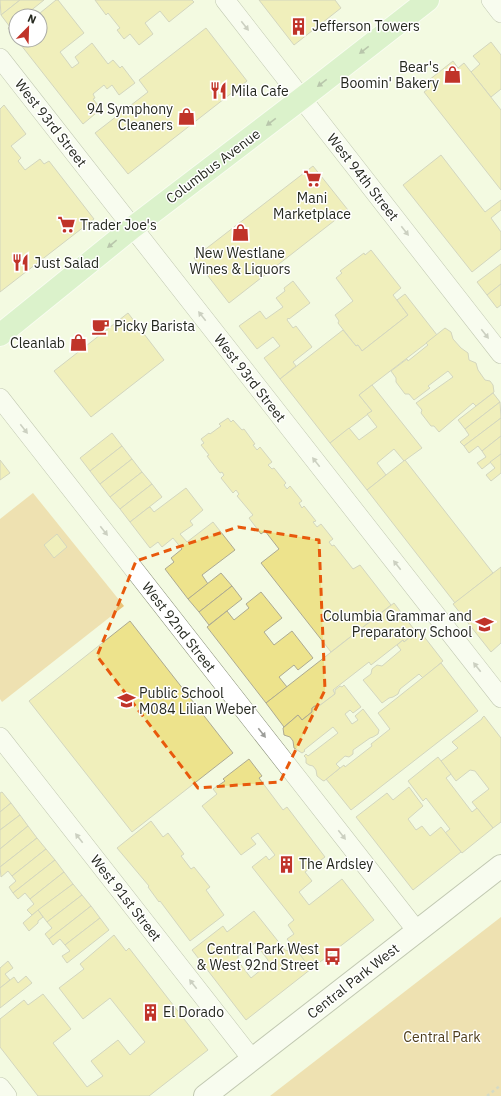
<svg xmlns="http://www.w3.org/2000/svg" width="501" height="1096" font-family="'IBM Plex Sans',sans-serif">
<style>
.green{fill:#e9c377}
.building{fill:#ede38c;stroke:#adaa92;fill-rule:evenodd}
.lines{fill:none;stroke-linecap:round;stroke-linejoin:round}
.street-casing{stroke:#868d76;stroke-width:20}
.secondary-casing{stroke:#868d76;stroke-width:24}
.primary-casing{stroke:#fff;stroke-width:24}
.path{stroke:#b1b7a3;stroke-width:2.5;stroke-dasharray:3 3;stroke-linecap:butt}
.street{stroke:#fff;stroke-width:19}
.secondary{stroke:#fff;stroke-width:22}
.primary{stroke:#bee8b0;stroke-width:22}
.oneway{fill:#9d9e9a}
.oneway2{fill:#728868}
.marked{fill:none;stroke:#e8590c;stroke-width:3;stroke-dasharray:8 5;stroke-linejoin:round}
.labels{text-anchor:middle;stroke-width:3;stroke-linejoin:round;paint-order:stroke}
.poi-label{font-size:14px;fill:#25281f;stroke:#fff;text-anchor:start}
.street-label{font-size:14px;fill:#25281f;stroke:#fff}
.park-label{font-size:14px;fill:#4f3e1c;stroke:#fff}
</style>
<rect width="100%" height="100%" fill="#f3fae1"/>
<!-- green -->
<g class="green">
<polygon points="33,493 124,606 2,702 0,699 0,519"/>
<polygon points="501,917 501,1096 270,1096"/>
</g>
<!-- building -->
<g class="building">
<polygon points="0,0 20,0 1,15"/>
<polygon points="20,0 44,0 24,16 16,16 16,22 10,27 1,15"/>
<polygon points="56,0 58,0 84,33 60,52 72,68 79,63 75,57 92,43 108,64 113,60 120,68 122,66 135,83 119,95 112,85 107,89 104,85 93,94 95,98 93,99 101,109 83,124 17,40 40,40 40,23 45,19 40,13"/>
<polygon points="95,0 192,0 194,2 169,22 160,11 145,23 153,34 139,45 130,34 124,39 117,30 120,28 108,13 106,15"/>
<polygon points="259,0 335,0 341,8 294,45"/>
<polygon points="16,22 16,39 8,28"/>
<polygon points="206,28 247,81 128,174 95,133 148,92 139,80"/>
<polygon points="491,42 501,55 501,89 491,97 471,72 480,64 473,56"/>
<polygon points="453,61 458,68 464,63 501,110 501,190 424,92 428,89 424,84"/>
<polygon points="4,105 26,134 11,146 21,158 18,161 25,170 40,159 44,164 49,161 94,219 0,292 0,109"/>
<polygon points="441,155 485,212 501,200 501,210 491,218 501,232 501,249 472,272 403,185"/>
<polygon points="313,166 348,210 229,303 194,258"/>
<polygon points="371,250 401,288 393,295 408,315 362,351 358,345 356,346 338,323 339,321 335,315 353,301 336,278 342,273 340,271 364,253 365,255"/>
<polygon points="501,264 501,284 487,295 477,282"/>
<polygon points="293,281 310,303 289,319 288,318 287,320 293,328 296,326 312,347 293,362 296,366 280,379 264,358 280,346 273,337 257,349 239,326 260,311 266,319 283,307 276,298 285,291 284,288"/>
<polygon points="501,284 501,305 497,308 487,295"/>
<polygon points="405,294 437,335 359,395 372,411 330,443 280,379 343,330 356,346 358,345 362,351 408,315 397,300"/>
<polygon points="128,313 164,360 91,417 54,371"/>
<polygon points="445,328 451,332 453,339 461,348 468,353 469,360 476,363 478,370 485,380 490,381 493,385 494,392 476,406 473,403 439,432 434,426 431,426 421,413 422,410 416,403 453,377 448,371 428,386 430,388 414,400 409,394 405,394 396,382 396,378 391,371 407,359 408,361 428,345 426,343"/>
<polygon points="372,385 422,448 404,461 394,449 377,463 386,475 367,490 330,443 349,428 359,440 377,427 367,414 372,411 359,395"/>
<polygon points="493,393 500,402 465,429 458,420"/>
<polygon points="500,402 501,418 464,446 460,442 469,435 465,429"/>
<polygon points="228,418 231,422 233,420 242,430 244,429 255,444 253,445 257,450 260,447 272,462 268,465 272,469 274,468 286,483 284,485 287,489 290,486 302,501 299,503 302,508 304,506 316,521 313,522 317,527 321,524 333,539 329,542 332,546 334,545 353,569 360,565 391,605 331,652 261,563 279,549 265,531 261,534 249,518 253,515 237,496 239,494 236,490 233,493 221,478 224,475 222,472 220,473 207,456 209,455 201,445 204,443 201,439 209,433 210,434 221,426 219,424"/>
<polygon points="501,418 501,436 482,451 478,446 469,453 464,446"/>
<polygon points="112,433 122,446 90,471 80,458"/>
<polygon points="501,436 501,454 482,469 477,463 486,457 482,451"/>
<polygon points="122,446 132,459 100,484 90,471"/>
<polygon points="501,454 501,473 491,481 486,475 495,468 490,462"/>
<polygon points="132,459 142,472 110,497 100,484"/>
<polygon points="0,460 10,473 0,480"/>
<polygon points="405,460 493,573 455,603 367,490"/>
<polygon points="142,472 152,484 120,509 110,497"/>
<polygon points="152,484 162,497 130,522 120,509"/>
<polygon points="186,488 203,510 190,521 193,525 180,534 187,542 213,522 235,550 202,575 208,584 188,599 165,569 174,562 171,558 182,549 173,538 162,547 158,542 150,548 130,522 148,508 150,507 154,512"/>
<polygon points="57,534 67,547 54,558 44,545"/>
<polygon points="501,567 501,643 491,652 453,604"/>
<polygon points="221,573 232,586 199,612 188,599"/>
<polygon points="232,586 242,599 209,625 199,612"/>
<polygon points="261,592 282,618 264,632 274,645 292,631 313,658 298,670 294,665 279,677 287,687 266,703 207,627 227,611 234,620 249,608 246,604"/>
<polygon points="394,603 416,632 404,642 403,640 371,665 369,662 333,690 335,694 319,706 315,706 312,708 312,712 302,720 298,715 284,727 266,703"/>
<polygon points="130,621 233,753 132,832 29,701"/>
<polygon points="419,630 443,661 423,678 419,674 400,689 398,694 393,697 389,698 382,703 363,680 371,674 372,669 377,665 382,666 401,650 397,645 403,640 404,642"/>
<polygon points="441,663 478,711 351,810 326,779 344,765 345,767 372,746 371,744 390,729 378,713"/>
<polygon points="344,685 361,707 353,713 350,710 345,714 352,724 358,720 355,716 363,709 379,730 378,734 373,737 370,738 353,750 353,754 349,757 345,756 336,764 340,768 324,781 322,780 317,776 316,770 313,766 309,765 306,763 306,758 304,756 306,754 308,756 338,733 333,727 304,750 305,751 302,753 294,748 293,741 290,737 284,735 283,728 298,715 302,720 312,712 312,708 315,706 319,706 335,694 335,690 340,686 342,687"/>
<polygon points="484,716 501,738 501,822 493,828 472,802 489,789 475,771 470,770 456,781 441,761 458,748 452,742 482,719 482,718"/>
<polygon points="438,757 451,774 446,778 472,812 477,808 493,828 462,853 445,833 450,829 426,798 423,801 408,781"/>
<polygon points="249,759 262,776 259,778 283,810 287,807 325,857 305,872 312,881 299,892 309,905 342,879 374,920 311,969 287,939 294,934 288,925 294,920 252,867 266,856 269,860 275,855 258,833 251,838 256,844 241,855 202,806 217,794 213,789 225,781 223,779"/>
<polygon points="409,787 423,806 408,819 416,830 422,826 430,836 441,827 461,852 413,890 356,817 387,793 393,800"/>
<polygon points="2,792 11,803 0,812 0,793"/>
<polygon points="11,803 20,815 0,830 0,812"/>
<polygon points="20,815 28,826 0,849 0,830"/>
<polygon points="151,821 163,837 168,833 184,854 181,856 191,869 194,867 210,887 206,890 224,915 190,941 160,901 159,902 148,887 149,886 117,848"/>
<polygon points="28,826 37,838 0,867 0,849"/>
<polygon points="37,838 46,849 12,876 8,871 1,877 0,867"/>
<polygon points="46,849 55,860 13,893 9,887 16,881 12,876"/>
<polygon points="55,860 64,872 30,899 25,893 18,899 13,893"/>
<polygon points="64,872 73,884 32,915 27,910 34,904 30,899"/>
<polygon points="73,884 82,895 47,922 38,910"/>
<polygon points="82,895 91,906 49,939 45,934 52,928 47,922"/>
<polygon points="91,906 100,918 65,945 60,939 53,945 49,939"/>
<polygon points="38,910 43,917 38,921 38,923 29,931 23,923"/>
<path d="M254 911 285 950 289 951 294 947 311 969 246 1020 192 950 223 926 227 932ZM255 943 268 960 267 965 251 978 238 961V956Z"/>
<polygon points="100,918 109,930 67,963 62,956 70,951 65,945"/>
<polygon points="114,935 126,951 129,948 208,1050 149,1096 38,1096 0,1047 0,1019 24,1000 28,1005 43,994 71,1029 53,1043 87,1087 103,1076 91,1061 118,1040 130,1055 145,1042 110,998 83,1019 59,988 84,969 80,964"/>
<polygon points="8,961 13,968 5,974 10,980 0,988 0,968"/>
<polygon points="26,976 32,983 0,1008 0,988 14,977 18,983"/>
</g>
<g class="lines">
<defs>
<g id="street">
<polyline points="225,0 501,354"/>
<polyline points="491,0 501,13"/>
<polyline points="0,58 501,698"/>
<polyline points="0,398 417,931"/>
<polyline points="0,737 252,1059"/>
<polyline points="0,1087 7,1096"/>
</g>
<polyline id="secondary" points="205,1096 501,866"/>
<polyline id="primary" points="0,335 132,228 314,89 428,0"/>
</defs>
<!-- street casing -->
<use href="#street" class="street-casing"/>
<!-- secondary casing -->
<use href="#secondary" class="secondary-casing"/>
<!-- primary casing -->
<use href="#primary" class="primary-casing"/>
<!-- path -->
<polyline class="path" points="487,1096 501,1085"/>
<!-- street -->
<use href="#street" class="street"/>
<!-- secondary -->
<use href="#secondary" class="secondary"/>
<!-- primary -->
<use href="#primary" class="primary"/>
</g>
<!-- one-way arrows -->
<defs><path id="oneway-solid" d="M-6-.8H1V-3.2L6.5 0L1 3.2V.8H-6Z"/></defs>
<g class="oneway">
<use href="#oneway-solid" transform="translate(245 26) rotate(52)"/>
<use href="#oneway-solid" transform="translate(405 231) rotate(52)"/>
<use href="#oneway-solid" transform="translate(202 316) rotate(-128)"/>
<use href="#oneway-solid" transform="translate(485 334) rotate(52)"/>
<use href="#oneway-solid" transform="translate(24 429) rotate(52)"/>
<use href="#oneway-solid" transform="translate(316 462) rotate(-128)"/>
<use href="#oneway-solid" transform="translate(104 531) rotate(52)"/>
<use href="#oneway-solid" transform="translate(397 565) rotate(-128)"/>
<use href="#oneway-solid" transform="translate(477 667) rotate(-128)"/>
<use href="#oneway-solid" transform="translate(262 733) rotate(52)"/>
<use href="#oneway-solid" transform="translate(342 835) rotate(52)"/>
<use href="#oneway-solid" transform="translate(79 838) rotate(-128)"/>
<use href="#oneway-solid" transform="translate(193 984) rotate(-128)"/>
</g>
<g class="oneway2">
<use href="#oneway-solid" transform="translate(364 50) rotate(142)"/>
<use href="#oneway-solid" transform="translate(322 83) rotate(142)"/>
<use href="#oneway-solid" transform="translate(271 122) rotate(143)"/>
<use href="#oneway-solid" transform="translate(112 244) rotate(141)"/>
</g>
<!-- marked area -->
<path d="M0 0H501V1096H0ZM238 527 319 540 325 690 280 782 198 788 97 656 136 561Z" fill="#f3fae1" fill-opacity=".55" fill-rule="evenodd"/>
<path class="marked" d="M238 527 319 540 325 690 280 782 198 788 97 656 136 561Z"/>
<!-- icons -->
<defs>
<symbol id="building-bare" viewBox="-9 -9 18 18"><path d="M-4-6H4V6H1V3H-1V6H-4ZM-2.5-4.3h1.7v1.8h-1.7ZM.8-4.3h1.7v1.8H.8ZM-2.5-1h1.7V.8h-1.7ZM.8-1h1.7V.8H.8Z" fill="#c03329" stroke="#fff" stroke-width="2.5" paint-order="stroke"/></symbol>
<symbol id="shop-bare" viewBox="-9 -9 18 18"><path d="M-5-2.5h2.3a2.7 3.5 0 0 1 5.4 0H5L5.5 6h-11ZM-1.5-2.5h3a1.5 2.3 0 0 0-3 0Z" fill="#c03329" stroke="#fff" stroke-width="2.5" paint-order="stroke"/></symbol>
<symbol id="restaurant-bare" viewBox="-9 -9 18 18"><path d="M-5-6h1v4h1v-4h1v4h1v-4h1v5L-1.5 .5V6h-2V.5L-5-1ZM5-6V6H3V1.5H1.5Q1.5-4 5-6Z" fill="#c03329" stroke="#fff" stroke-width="2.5" paint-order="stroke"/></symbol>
<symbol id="supermarket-bare" viewBox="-9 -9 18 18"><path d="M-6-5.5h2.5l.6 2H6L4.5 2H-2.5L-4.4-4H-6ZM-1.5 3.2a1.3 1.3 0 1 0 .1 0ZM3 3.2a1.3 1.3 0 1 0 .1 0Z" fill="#c03329" stroke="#fff" stroke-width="2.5" paint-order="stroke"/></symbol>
<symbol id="cafe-bare" viewBox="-9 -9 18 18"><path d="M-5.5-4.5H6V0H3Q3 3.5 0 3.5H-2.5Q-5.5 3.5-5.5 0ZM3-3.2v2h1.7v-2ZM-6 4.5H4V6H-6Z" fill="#c03329" stroke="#fff" stroke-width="2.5" paint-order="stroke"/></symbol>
<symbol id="school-bare" viewBox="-9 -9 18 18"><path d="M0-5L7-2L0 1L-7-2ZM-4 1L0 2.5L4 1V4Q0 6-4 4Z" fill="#c03329" stroke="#fff" stroke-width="2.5" paint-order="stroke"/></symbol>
<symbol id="bus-bare" viewBox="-9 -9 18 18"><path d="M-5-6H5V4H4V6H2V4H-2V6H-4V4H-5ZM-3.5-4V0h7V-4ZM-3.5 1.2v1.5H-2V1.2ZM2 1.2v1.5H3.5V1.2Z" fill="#c03329" stroke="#fff" stroke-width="2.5" paint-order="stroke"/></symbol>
</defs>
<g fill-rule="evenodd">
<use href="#building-bare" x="286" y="14" width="25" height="25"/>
<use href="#shop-bare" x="440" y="62" width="25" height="25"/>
<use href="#restaurant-bare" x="206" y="78" width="25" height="25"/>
<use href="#shop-bare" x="174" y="104" width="25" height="25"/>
<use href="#supermarket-bare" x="300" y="166" width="25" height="25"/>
<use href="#supermarket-bare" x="54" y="212" width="25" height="25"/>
<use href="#shop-bare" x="228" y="220" width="25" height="25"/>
<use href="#restaurant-bare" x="8" y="250" width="25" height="25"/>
<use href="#cafe-bare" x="88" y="314" width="25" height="25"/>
<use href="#shop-bare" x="66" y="330" width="25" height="25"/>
<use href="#school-bare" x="472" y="612" width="25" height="25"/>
<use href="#school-bare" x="114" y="688" width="25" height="25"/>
<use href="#building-bare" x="274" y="852" width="25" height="25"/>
<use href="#bus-bare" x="320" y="944" width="25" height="25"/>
<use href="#building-bare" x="138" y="1000" width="25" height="25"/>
</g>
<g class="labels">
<!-- poi labels -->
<g class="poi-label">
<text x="312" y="31">Jefferson Towers</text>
<text x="439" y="72" text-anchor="end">Bear's<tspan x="439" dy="16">Boomin' Bakery</tspan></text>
<text x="231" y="96">Mila Cafe</text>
<text x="173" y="114" text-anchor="end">94 Symphony<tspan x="173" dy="16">Cleaners</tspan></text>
<text x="312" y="203" text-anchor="middle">Mani<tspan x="312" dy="16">Marketplace</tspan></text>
<text x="80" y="230">Trader Joe's</text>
<text x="240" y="258" text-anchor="middle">New Westlane<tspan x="240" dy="16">Wines &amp; Liquors</tspan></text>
<text x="34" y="268">Just Salad</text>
<text x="114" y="331">Picky Barista</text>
<text x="65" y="348" text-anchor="end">Cleanlab</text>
<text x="472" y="621" text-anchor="end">Columbia Grammar and<tspan x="472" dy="16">Preparatory School</tspan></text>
<text x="139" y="698">Public School<tspan x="139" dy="16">M084 Lilian Weber</tspan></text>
<text x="299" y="869">The Ardsley</text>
<text x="319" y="954" text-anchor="end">Central Park West<tspan x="319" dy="16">&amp; West 92nd Street</tspan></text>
<text x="163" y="1017">El Dorado</text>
</g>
<!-- street labels -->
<g class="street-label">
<text transform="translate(51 123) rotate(52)" y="5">West 93rd Street</text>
<text transform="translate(213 166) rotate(-37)" y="5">Columbus Avenue</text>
<text transform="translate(363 177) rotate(52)" y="5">West 94th Street</text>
<text transform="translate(250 378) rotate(52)" y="5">West 93rd Street</text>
<text transform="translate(179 627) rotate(52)" y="5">West 92nd Street</text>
<text transform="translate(126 898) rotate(52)" y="5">West 91st Street</text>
<text transform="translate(353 981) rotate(-38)" y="5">Central Park West</text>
</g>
<!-- park labels -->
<g class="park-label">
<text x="442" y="1042">Central Park</text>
</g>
</g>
<!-- north arrow -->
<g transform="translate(28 28) rotate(23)"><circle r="19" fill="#ffffff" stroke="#a8a9a5"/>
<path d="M0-3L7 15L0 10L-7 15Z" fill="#c03329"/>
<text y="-6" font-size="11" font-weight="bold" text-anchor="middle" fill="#25281f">N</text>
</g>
</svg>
